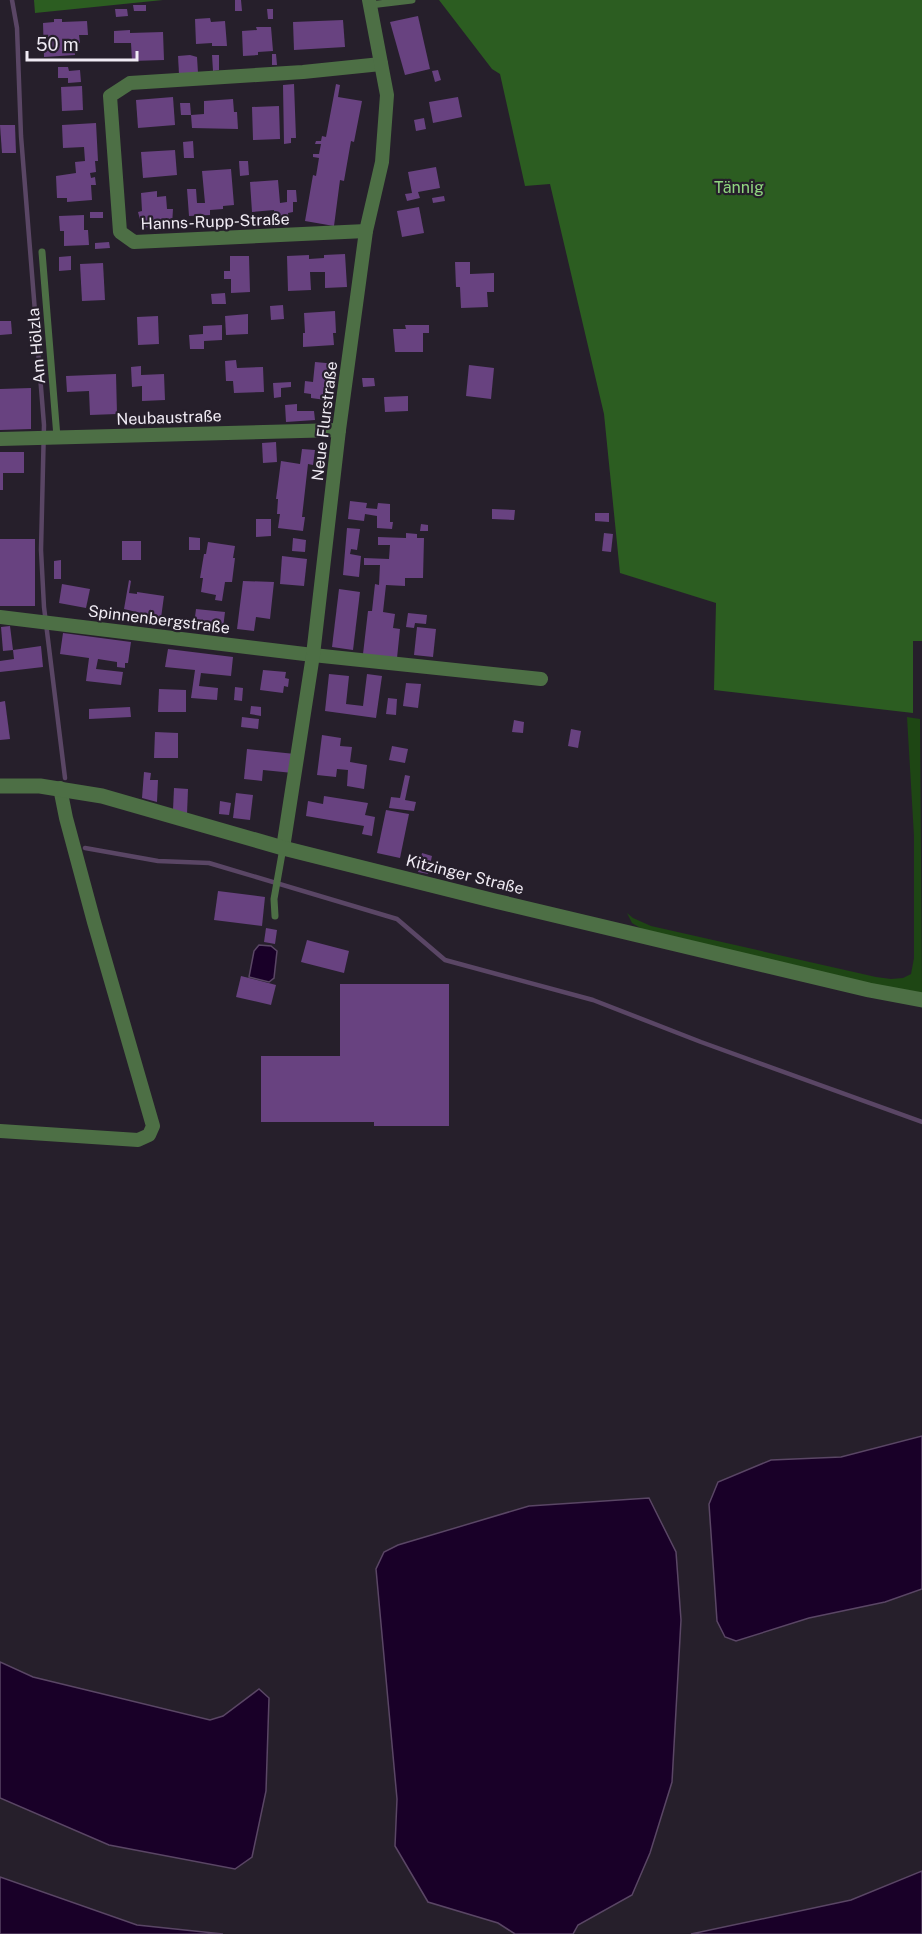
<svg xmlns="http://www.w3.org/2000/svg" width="922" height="1934" font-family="'Public Sans',sans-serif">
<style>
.green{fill:#1e4614}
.forest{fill:#2c5d21}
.water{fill:#190028;stroke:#5a4665;stroke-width:1.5}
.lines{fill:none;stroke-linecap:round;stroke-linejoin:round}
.stream{stroke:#5a4665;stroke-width:4.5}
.building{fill:#684280}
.service{stroke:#4d6f45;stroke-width:7}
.minor{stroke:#4d6f45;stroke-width:14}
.tertiary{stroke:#4d6f45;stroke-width:15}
.labels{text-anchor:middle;stroke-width:4.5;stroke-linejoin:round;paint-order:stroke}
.park-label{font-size:16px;fill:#90d680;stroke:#261f2b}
.street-label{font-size:16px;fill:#f0ebf4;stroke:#261f2b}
</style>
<rect width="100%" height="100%" fill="#261f2b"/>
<!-- green -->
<polygon class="green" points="907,717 920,719 922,994 879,986 642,929 632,923 627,913 633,918 651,926 876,977 891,979 903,978 911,974 914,958 914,836"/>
<!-- forest -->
<g class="forest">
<polygon points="34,0 163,0 35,13"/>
<polygon points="439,0 922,0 922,641 913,641 913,713 714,690 716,603 620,573 604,414 550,184 525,186 500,74 492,69"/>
</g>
<!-- water -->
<g class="water">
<polygon points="259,945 271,946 277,951 274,978 269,982 249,977 254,951"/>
<polygon points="922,1436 922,1589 885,1602 809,1618 736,1641 725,1637 717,1621 709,1504 718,1482 771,1460 841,1457"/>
<polygon points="649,1498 676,1552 681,1620 672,1782 650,1853 632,1895 578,1925 573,1934 515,1934 498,1923 428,1902 395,1846 397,1799 376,1569 384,1552 398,1545 529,1506"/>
<polygon points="0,1662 33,1677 210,1720 223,1716 259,1689 269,1698 266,1791 252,1857 235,1869 109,1845 0,1798"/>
<polygon points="922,1871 922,1934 691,1934 851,1900"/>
<polygon points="0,1877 137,1925 223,1934 0,1934"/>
</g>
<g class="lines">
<!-- stream -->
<g class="stream">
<polyline points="12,0 17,28 21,136 44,425 41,550 44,607 65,778"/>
<polyline points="85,848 158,861 209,863 397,919 445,960 593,1000 701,1042 922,1122"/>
</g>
</g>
<!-- building -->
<g class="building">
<polygon points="235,0 241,0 242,11 235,11"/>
<polygon points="133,5 146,5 146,11 134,11"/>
<polygon points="115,9 127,9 128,16 116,17"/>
<polygon points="267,9 273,9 273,19 268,19"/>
<polygon points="418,16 430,69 405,75 390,22"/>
<polygon points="210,18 211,22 225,21 227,46 212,46 212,43 196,44 195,19"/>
<polygon points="54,19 62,19 62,22 87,21 88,35 79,35 80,43 74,44 75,55 44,57 43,23 54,22"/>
<polygon points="343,20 345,47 294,50 293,22"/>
<polygon points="256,27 271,27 273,51 258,52 258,55 243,56 242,31 257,30"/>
<polygon points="130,30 130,33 163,32 164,60 132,61 131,43 114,43 114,31"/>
<polygon points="272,54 276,54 277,65 272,65"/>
<polygon points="190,55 197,57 198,73 179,74 178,56"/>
<polygon points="212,55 219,55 219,70 213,71"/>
<polygon points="58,67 68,67 69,71 80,70 81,82 68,83 68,78 58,78"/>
<polygon points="438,70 441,80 435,82 432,71"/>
<polygon points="294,84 296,138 291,138 291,143 284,144 283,85"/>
<polygon points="336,84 340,85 338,97 362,101 354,142 351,141 344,181 340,180 334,226 305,221 313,175 316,176 319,158 313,157 313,154 319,154 321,144 315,144 316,141 321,141 322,136 326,137"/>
<polygon points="82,86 83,110 62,111 61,87"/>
<polygon points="173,97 175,125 138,128 136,100"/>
<polygon points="458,97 462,117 433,123 429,102"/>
<polygon points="233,99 234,112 237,112 238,129 192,128 191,115 204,114 204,101"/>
<polygon points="180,103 190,103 191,115 181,115"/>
<polygon points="279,106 280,139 253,140 252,107"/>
<polygon points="424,118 426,129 416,131 414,120"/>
<polygon points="96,123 98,161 95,161 96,172 90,173 91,178 95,177 96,185 91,185 92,200 67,202 67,198 57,198 56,176 76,173 75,162 85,161 84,147 63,148 62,125"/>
<polygon points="0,125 15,125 16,153 2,153"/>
<polygon points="193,141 194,158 184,158 183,142"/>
<polygon points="175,150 177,175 143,178 141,152"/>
<polygon points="239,161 248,161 249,175 240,176"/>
<polygon points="436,167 440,188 418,192 420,198 407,201 405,194 412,193 408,172"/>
<polygon points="231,169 234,205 223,206 223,209 210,210 210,215 189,216 187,189 196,189 197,203 205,203 202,171"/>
<polygon points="278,180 280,203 287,202 287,190 296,190 297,202 293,202 293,212 288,213 289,221 275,222 274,210 252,212 250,182"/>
<polygon points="157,191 157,197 166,196 167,209 173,209 172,225 164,226 164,228 142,227 138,212 142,211 141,193"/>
<polygon points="444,196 445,201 433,203 432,198"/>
<polygon points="419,207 424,233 402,237 397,211"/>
<rect x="90" y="212" width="13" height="6"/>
<polygon points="84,215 84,230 88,230 89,245 64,246 64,231 60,231 59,216"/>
<polygon points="109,242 110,248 95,249 95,243"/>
<polygon points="345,254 347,287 325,288 325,272 310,272 311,290 288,291 287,256 309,255 309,259 324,258 324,255"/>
<polygon points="71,256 71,270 59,271 59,257"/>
<polygon points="230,256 249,256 250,292 231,293 231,279 224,279 224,271 230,271"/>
<polygon points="455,262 470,262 470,274 494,273 494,292 487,292 488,307 461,308 460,287 456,287"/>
<polygon points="103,263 105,300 82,301 80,264"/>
<polygon points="225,293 226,304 212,304 211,294"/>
<polygon points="283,305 284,319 271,320 270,306"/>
<polygon points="335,311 336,333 333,333 334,345 303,347 303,333 305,333 304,313"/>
<polygon points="248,314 248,334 226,335 225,316"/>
<polygon points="158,316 159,344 138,345 137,317"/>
<polygon points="0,321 11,321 12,334 0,335"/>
<polygon points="222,325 222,340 204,341 204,349 190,349 189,335 203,334 203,326"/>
<polygon points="405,325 429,325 429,333 423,333 423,352 395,352 393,329 406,329"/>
<polygon points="236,360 237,368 263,367 264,392 234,393 233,381 226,381 225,361"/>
<polygon points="315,362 337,364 333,401 311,398 311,394 304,393 305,381 313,382"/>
<polygon points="469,365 494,368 491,399 466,396"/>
<polygon points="141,366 141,375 164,374 165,400 142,401 142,386 132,387 131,367"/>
<polygon points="116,374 117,414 90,415 89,391 67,392 66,376"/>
<polygon points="362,378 374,378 375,386 363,387"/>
<polygon points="291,382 291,387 281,388 281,397 274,398 273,383"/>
<polygon points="31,388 31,429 0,430 0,389"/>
<polygon points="408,396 408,411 385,412 384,397"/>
<polygon points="297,404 297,411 314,411 315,420 286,422 285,405"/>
<polygon points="276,442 277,462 263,463 262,443"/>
<polygon points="302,449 315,450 313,465 308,464 302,517 305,517 303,531 278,528 280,514 277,514 278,499 276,499 281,461 300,464"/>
<polygon points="0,452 24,452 24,473 3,473 3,490 0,490"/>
<polygon points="350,501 367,503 366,508 377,509 378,503 390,504 390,522 393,522 392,529 377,528 377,516 365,514 364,521 348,519"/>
<polygon points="492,509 515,510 514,520 492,519"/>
<polygon points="595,513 609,513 609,522 595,521"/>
<polygon points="256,519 271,519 271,536 256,537"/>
<polygon points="421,524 428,525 428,531 420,531"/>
<polygon points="347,528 360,529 357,550 351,549 350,554 361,556 359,577 343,575"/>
<polygon points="406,533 417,534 417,538 424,538 423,578 405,578 405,586 386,585 383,612 395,614 393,628 400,629 397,658 363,654 368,611 372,611 375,584 379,585 380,565 364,565 364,558 389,559 390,545 378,545 378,537 406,538"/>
<polygon points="604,533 613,534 611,552 602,551"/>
<polygon points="189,537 200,538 200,550 189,550"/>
<polygon points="293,538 306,540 305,552 292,551"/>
<rect x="0" y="539" width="35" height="67"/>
<rect x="122" y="541" width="19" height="19"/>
<polygon points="208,542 235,546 233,558 235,558 232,582 225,582 222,601 215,600 216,595 201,592 203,578 200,578 204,554 206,554"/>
<polygon points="282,556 307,559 304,586 280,584"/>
<polygon points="61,560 61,579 54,579 54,561"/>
<polygon points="129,580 131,581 129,593 137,594 137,592 164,596 161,618 124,609"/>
<polygon points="243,581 274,582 270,619 256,617 254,631 237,629"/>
<polygon points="62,584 90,589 86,608 59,603"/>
<polygon points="339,589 360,592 353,650 332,647"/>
<polygon points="196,609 225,612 223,628 194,625"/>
<polygon points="408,613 427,615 426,624 415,623 414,628 406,627"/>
<polygon points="10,626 13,650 3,651 1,627"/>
<polygon points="417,627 436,629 433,657 414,655"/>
<polygon points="63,633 131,642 128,663 125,663 125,668 117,667 117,662 98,659 96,669 123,672 121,685 86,681 89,658 60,654"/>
<polygon points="41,646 43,667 0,672 0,661 14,659 13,650"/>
<polygon points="168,649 233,657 231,676 201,673 199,686 218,688 217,700 191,698 195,670 165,667"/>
<polygon points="263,670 286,672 285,678 289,679 288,687 284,686 283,693 260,690"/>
<polygon points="329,674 349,676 346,704 363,706 367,674 382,676 376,718 325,711"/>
<polygon points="406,683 421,684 418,708 403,706"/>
<polygon points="235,687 243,688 242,701 234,700"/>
<polygon points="159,689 186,690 186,712 158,712"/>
<polygon points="388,698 397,699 396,715 386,714"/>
<polygon points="5,701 10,739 0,740 0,702"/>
<polygon points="251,706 261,707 261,716 250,714"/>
<polygon points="130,707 131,717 89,719 89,709"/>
<polygon points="242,717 259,719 258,729 241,727"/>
<polygon points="514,720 524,722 523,733 512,732"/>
<polygon points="571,729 581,731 578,748 568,746"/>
<polygon points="155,732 178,733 178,758 154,758"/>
<polygon points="322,735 341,738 340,746 352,747 350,762 367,765 364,789 347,786 348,770 337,769 336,777 317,775"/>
<polygon points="392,746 408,749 405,763 389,760"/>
<polygon points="247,749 295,754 293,773 263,770 262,781 244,779"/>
<polygon points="144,772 151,773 150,780 158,780 157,802 142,798"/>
<polygon points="405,775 410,776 405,800 416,802 414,811 389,808 391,797 400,798"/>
<polygon points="174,788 188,789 187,814 173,810"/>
<polygon points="236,793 253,795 250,820 233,818"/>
<polygon points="324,796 368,803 365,815 375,817 372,836 362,834 364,826 306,816 308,801 323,804"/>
<polygon points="220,801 231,803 229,815 219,814"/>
<polygon points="386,810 409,814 400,858 377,853"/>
<polygon points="422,853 432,856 428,874 418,872"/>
<polygon points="218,891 265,897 262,926 214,920"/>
<polygon points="266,928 277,930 275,944 264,942"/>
<polygon points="307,940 349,951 344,973 301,962"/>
<polygon points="241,976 276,985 271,1005 236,997"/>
<polygon points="340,984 449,984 449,1126 374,1126 374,1122 261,1122 261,1056 340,1056"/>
</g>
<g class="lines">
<!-- service -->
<g class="service">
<polyline points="370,5 412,0"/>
<polyline points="42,252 57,437"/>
<polyline points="275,916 274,899 283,848"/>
</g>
<!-- minor -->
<g class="minor">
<polyline points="366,231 134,242 120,232 110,96 130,83 303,72 381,64"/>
<polyline points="0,439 339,430"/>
<polyline points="0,617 313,655 541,679"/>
<polyline points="283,848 313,655 339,430 366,231 382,162 387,95 369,0"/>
<polyline points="0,1131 138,1140 149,1135 153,1126 94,922 66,818 60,788"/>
</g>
<!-- tertiary -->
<polyline class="tertiary" points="0,786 40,786 102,796 283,848 495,901 869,990 922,1000"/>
</g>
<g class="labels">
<!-- park labels -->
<g class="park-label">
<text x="739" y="193">Tännig</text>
</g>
<!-- street labels -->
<g class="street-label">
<text transform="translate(215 221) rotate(-2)" y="6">Hanns-Rupp-Straße</text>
<text transform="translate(36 346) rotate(-95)" y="6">Am Hölzla</text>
<text transform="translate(169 417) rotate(-2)" y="6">Neubaustraße</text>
<text transform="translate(324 421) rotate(-83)" y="6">Neue Flurstraße</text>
<text transform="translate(159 619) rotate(7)" y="6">Spinnenbergstraße</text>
<text transform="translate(465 874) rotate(14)" y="6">Kitzinger Straße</text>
</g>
</g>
<!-- scale -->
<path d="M27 51v9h110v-9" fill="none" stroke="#f0ebf4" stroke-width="3"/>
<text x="36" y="51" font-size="18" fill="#f0ebf4" stroke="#261f2b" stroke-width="4.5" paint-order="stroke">50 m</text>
</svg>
